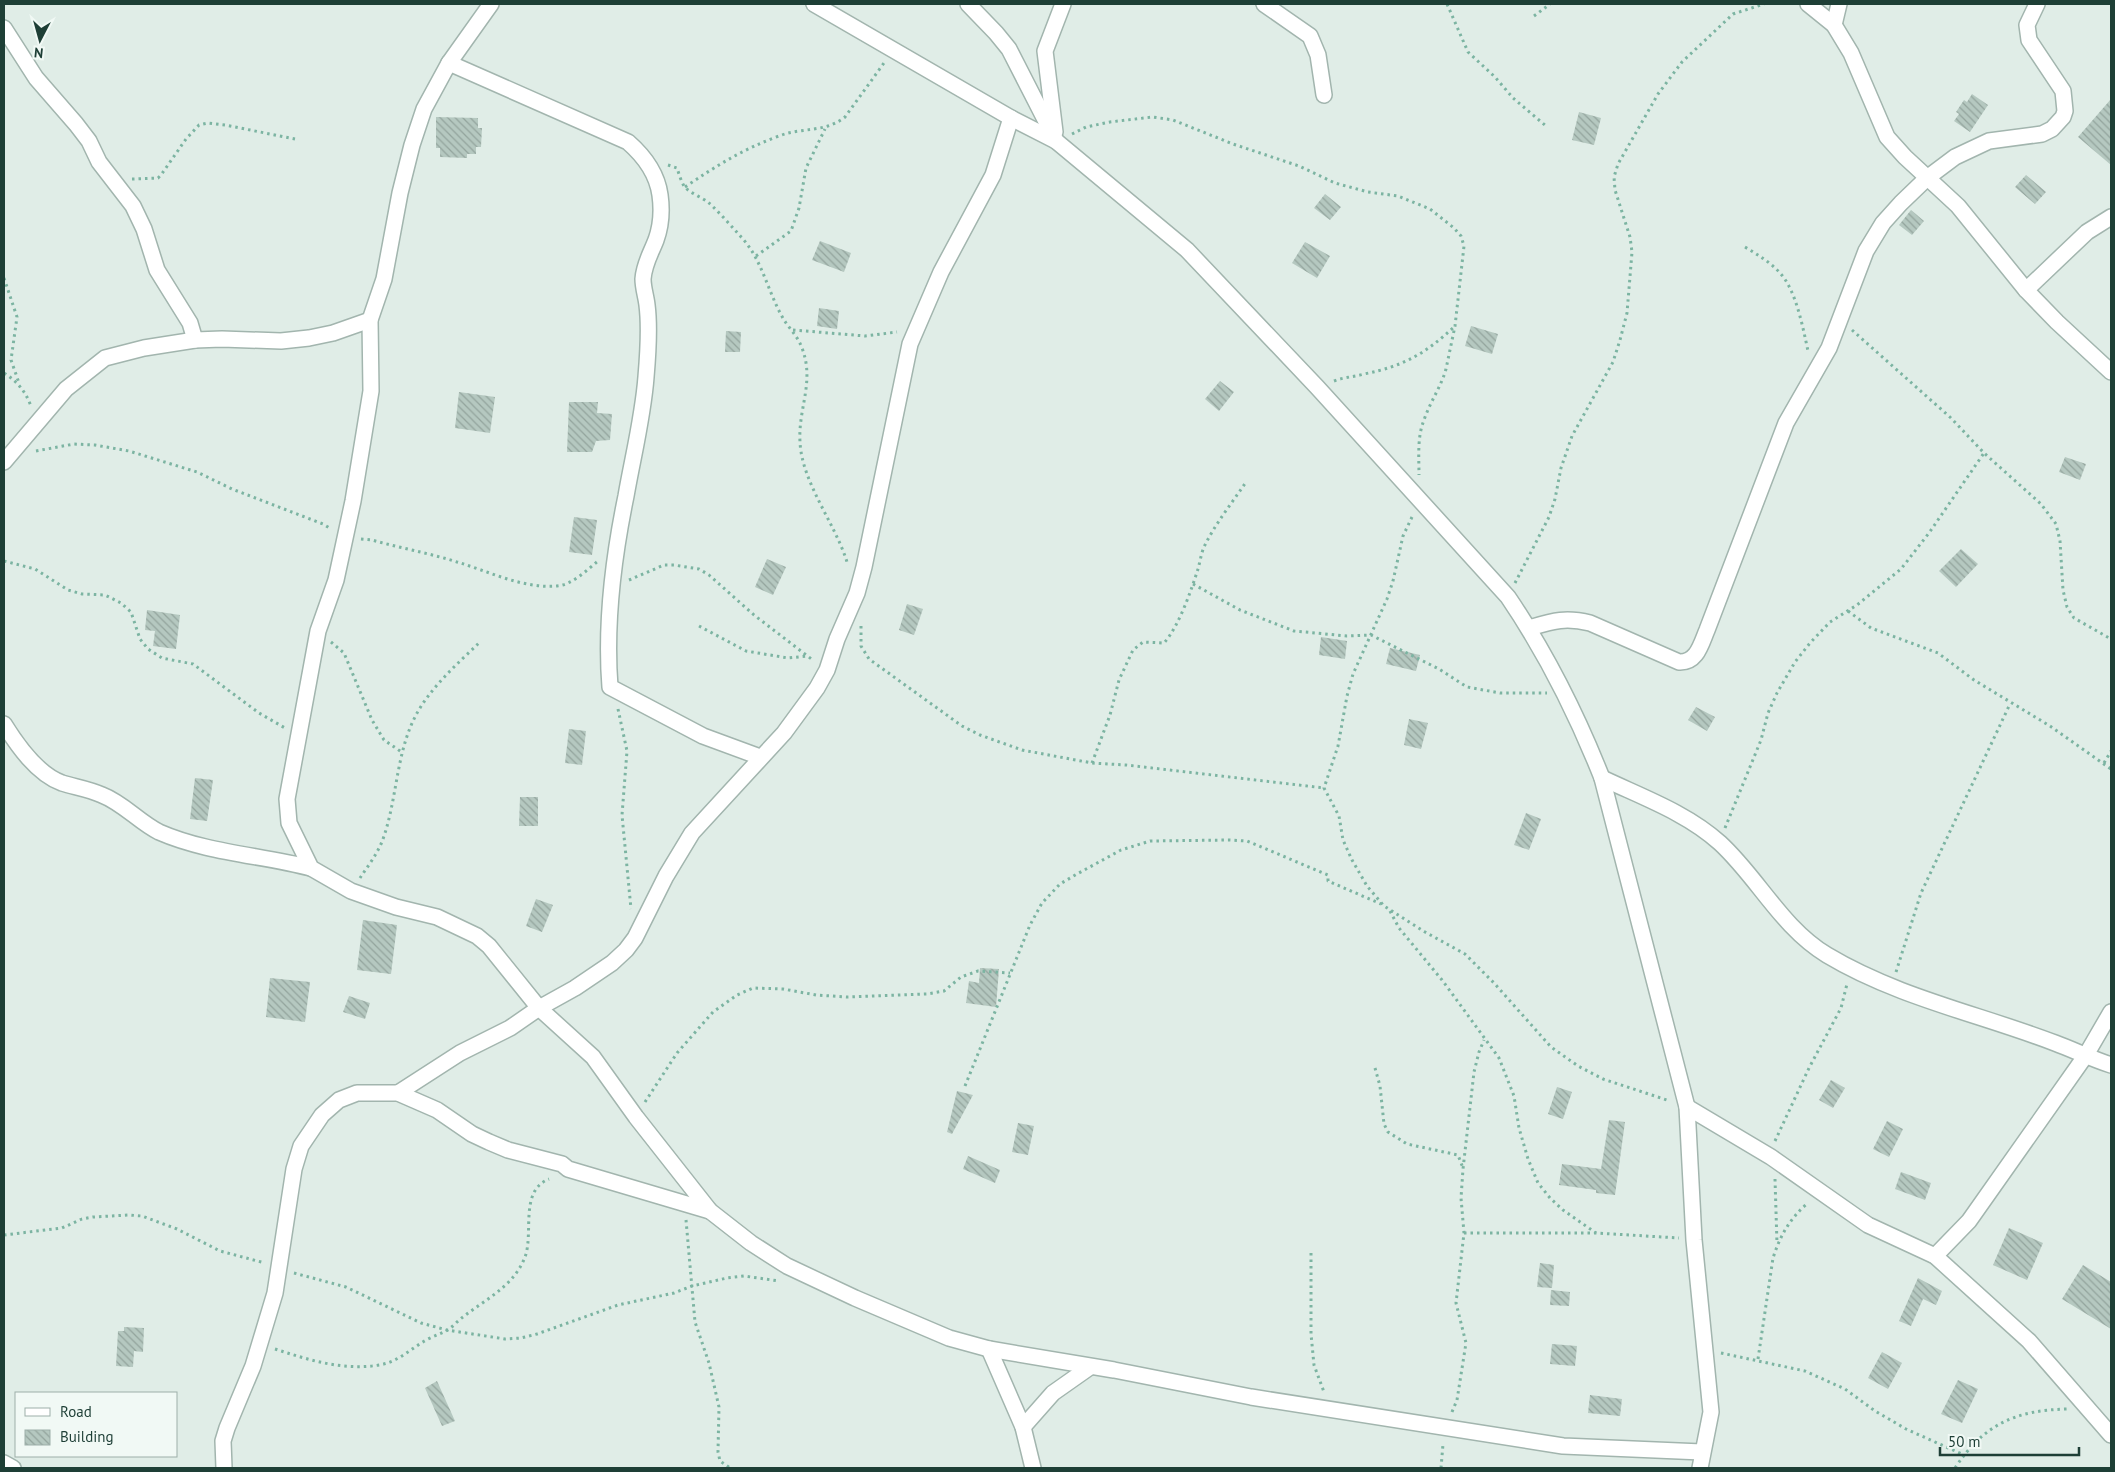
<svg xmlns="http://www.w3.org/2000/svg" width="2115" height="1472" font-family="'PT Sans',sans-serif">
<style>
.building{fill:url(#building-back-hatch)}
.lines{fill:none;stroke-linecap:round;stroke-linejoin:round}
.minor-casing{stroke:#a2b5ae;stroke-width:18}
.path{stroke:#7cb4a2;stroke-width:3;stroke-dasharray:2.5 4;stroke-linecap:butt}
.minor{stroke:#fff;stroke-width:15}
</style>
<defs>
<pattern id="building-back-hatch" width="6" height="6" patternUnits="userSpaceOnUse" patternTransform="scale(1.25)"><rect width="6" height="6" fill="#b5c8c0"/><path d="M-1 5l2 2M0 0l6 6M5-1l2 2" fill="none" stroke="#93a49d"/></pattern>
</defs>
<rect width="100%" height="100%" fill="#e0ede7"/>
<!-- building -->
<g class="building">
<polygon points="1972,94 1988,105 1970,132 1954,121 1959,114 1956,112 1964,100 1967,102"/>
<polygon points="2111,99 2111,165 2078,137"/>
<polygon points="1579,112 1601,118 1594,145 1572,140"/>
<polygon points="436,117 478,118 478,128 482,128 481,147 476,147 476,154 467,154 467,158 440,157 440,148 436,148"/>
<polygon points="2026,175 2046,192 2035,204 2015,187"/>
<polygon points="1325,194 1341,207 1330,220 1314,208"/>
<polygon points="1911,210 1924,221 1912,235 1899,225"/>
<polygon points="820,241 851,253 844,272 812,260"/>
<polygon points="1305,242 1330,256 1317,278 1292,263"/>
<polygon points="819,308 839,311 837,329 817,326"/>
<polygon points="1471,326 1498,334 1492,354 1465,346"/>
<polygon points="726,331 741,332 740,352 725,352"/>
<polygon points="1220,381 1234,392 1219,411 1205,399"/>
<polygon points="459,392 495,397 490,433 455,428"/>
<polygon points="569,402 598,402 597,413 612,414 610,440 596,441 592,452 567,452"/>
<polygon points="2065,457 2086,464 2080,480 2059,472"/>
<polygon points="574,517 597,520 592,555 569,552"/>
<polygon points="1961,549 1978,564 1956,587 1939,571"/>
<polygon points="767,559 786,567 773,595 755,587"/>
<polygon points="907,604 923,609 914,635 899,630"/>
<polygon points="147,610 180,615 176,649 153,646 155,631 145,630"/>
<polygon points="1321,637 1347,641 1345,659 1319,655"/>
<polygon points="1390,648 1420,655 1416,671 1386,664"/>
<polygon points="1696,707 1715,717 1707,731 1688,720"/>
<polygon points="1409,719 1428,723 1421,749 1404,745"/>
<polygon points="569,729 586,731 582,765 565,763"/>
<polygon points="195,778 213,780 207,821 190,819"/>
<polygon points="520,797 538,797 538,826 519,826"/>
<polygon points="1526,813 1541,819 1529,850 1514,845"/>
<polygon points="536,899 553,905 542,932 526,926"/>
<polygon points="363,920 397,925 391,974 357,970"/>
<polygon points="980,968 999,969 996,1007 966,1003 969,981 979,983"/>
<polygon points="270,978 310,982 305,1022 266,1017"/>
<polygon points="349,996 370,1003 365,1019 343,1012"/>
<polygon points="1831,1080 1845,1088 1833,1108 1819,1100"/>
<polygon points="1557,1087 1572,1092 1563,1119 1548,1114"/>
<polygon points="957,1091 973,1095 952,1134 947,1132"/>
<polygon points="1609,1120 1625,1122 1615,1195 1596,1193 1596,1190 1559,1185 1562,1164 1601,1169"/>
<polygon points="1887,1121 1903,1129 1889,1157 1873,1149"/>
<polygon points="1018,1123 1034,1126 1028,1155 1012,1152"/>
<polygon points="968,1156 1000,1170 995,1183 963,1169"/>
<polygon points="1901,1172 1931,1183 1925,1200 1895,1189"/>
<polygon points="2009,1228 2043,1243 2027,1280 1993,1265"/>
<polygon points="1540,1263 1554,1265 1552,1288 1537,1287"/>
<polygon points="2083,1265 2111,1282 2111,1329 2062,1299"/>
<polygon points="1918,1278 1942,1291 1936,1305 1923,1299 1911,1326 1899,1321"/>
<polygon points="1551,1290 1570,1292 1569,1306 1550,1305"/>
<polygon points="124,1327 144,1328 143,1352 134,1351 133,1367 116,1366 118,1331 124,1331"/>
<polygon points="1552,1344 1577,1346 1575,1366 1550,1364"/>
<polygon points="1882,1352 1902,1363 1888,1389 1868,1378"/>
<polygon points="1958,1380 1978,1389 1962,1423 1941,1414"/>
<polygon points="437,1381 455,1421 442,1426 425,1388"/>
<polygon points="1590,1395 1622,1399 1620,1416 1588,1413"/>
</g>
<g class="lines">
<defs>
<g id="minor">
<polyline points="491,4 449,63 424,109 412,145 400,193 384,279 370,320 371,391 353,501 336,580 318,631 287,799 289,823 311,868 351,891 396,907 437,917 477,936 489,946 539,1008 593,1057 636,1117 710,1211 751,1243 787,1266 855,1298 949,1338 989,1349 1114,1370 1251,1397 1563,1446 1702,1452"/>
<path d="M814 4 1011 118 1056 141 1187 250 1317 387 1508 597C1546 653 1577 715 1602 778L1687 1107 1694 1240 1711 1412 1700 1468"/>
<polyline points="968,4 996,33 1009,49 1056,141"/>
<polyline points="1264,4 1310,36 1318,55 1324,95"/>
<polyline points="1808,4 1834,25 1851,53 1887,137 1905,157 1958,206 2026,290 2057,322 2111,372"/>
<polyline points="1834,25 1839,4"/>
<polyline points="4,28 36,78 76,124 89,141 99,162 133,206 144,229 157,270 190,323 195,340"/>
<path d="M449 63 628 142C644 156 657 173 660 195 662 209 661 226 656 240 651 253 644 264 643 279 643 288 646 296 647 305 650 328 648 354 646 377 643 417 633 456 626 496 613 559 605 624 610 687L703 736 760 757"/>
<polyline points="1055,132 1045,51 1063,4"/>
<polyline points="2026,290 2087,232 2111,217"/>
<polyline points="4,462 66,389 105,358 144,348 195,340 222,339 281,341 309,338 333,333 370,320"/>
<path d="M1529 628C1553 621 1565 617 1590 623L1679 662C1697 663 1701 644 1707 630L1786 423 1829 348 1866 251 1883 223 1901 203 1927 178 1955 157 1989 141 2042 134 2052 129 2063 117 2065 111 2063 91 2029 40 2027 25 2037 4"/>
<path d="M4 724C17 745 37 774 62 783 75 787 89 789 102 795 123 803 139 822 159 832 207 853 261 855 311 868"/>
<path d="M1602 778C1642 797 1687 813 1720 843 1758 878 1782 928 1827 955 1897 997 1979 1014 2055 1043 2074 1050 2092 1059 2111 1065"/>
<polyline points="398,1093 460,1053 510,1028 539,1008 575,988 612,963 626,950 635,938 666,876 692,833 784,733 817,688 827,670 837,639 857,593 864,567 910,344 941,272 993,175 1011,118"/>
<polyline points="1687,1107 1771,1157 1868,1225 1935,1256 2029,1341 2111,1435"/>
<polyline points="1935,1256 1969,1221 2086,1055 2111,1012"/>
<polyline points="989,1349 1023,1427 1033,1468"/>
<polyline points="1023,1427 1053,1393 1090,1367"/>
<polyline points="4,1463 13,1468"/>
<polyline points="224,1468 223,1441 227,1428 253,1366 275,1293 294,1169 301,1146 322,1115 339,1100 357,1093 398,1093 437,1110 472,1134 489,1142 508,1150 562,1164 568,1169 710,1211"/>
</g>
</defs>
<!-- minor casing -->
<use href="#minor" class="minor-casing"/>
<!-- path -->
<g class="path">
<polyline points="1447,4 1468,52 1495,77 1513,98 1546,126"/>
<polyline points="1534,16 1550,4"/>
<path d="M1072 134 1086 127 1110 122 1153 117 1173 120 1233 144 1299 166 1335 183 1368 192 1398 196 1430 209 1454 228 1461 236 1464 246 1455 326 1446 369C1441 387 1430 402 1424 420 1417 437 1419 458 1419 475"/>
<path d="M668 165 677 168C679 174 681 181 684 186 689 193 702 197 709 203 721 214 732 227 743 239 763 262 768 293 784 320 790 329 798 337 802 348 815 382 798 408 800 442 802 483 835 523 847 562"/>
<polyline points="132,179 158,178 161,175 186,139 199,125 208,123 225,125 295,139"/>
<path d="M685 187C716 166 743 149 779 136 802 127 825 133 845 117L884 63"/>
<path d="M1745 247C1758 255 1770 262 1780 273 1796 290 1803 328 1808 351"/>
<polyline points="756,256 791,231 799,208 806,168 825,129"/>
<polyline points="4,278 17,317 11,360 19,383"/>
<polyline points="793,330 865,336 897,332"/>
<polyline points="1852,330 1951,418 1984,453 2041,504 2056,524 2060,541 2063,590 2067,607 2074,618 2111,639"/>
<path d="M4 373C18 382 25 391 31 406"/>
<path d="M1334 381C1344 377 1354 377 1364 374 1404 366 1425 354 1455 326"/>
<polyline points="36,451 74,444 95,445 129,451 197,472 232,489 323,524 331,529"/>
<polyline points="1412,517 1403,536 1393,581 1387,599 1353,674 1347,696 1338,746 1324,788 1339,816 1343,840 1352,860 1367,886 1384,906 1425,932 1465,954 1494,983 1551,1047 1578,1066 1603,1079 1670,1101"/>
<path d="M361 539 372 540C400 548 429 553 457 562 488 571 523 589 557 586 572 585 587 570 598 561"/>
<polyline points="4,561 35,569 68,590 82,594 105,595 121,603 131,612 140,639 148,649 162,658 193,664 259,713 285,728"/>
<polyline points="629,580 664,565 674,565 699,569 709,575 754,615 814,661"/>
<polyline points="1515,583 1549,517 1555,499 1561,468 1572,436 1613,362 1620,340 1627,313 1632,252 1630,237 1615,190 1614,177 1618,164 1658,94 1682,62 1733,14 1764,4"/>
<polyline points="1193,584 1240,610 1294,631 1347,636 1371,635 1439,669 1467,687 1500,693 1547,693"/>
<polyline points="1848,611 1871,628 1938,653 1974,680 2050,726 2111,769"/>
<polyline points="699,626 746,651 788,658 808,656"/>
<polyline points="861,626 861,646 869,659 962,726 980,735 1022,750 1092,763 1126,765 1324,788"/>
<polyline points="331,642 344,653 372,720 384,740 403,753"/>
<polyline points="618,709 627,751 622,815 631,909"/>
<path d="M1092 763 1110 715 1119 680 1133 650 1143 642 1164 643C1179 626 1191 591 1198 569 1200 562 1201 554 1204 547 1215 524 1232 503 1246 482"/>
<polyline points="2104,763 2111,751"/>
<polyline points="1725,828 1761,740 1768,713 1777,693 1795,662 1810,643 1830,622 1857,605 1901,569 1929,533 1984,453"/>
<path d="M360 878C368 866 378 853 383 839 397 800 396 754 415 717 429 689 457 664 479 643"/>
<polyline points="1390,911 1399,928 1442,980 1499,1058 1514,1096 1519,1128 1528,1159 1538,1183 1550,1198 1563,1210 1596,1233"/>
<polyline points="1896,972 1921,893 2010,704"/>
<polyline points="1375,1068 1380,1086 1384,1124 1388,1132 1407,1144 1458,1155 1463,1168"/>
<polyline points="965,1086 1030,925 1042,903 1060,884 1077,874 1121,850 1150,841 1230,840 1247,841 1328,875 1328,881 1381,904"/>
<polyline points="645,1102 677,1053 713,1012 737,995 753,988 783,989 816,995 847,997 927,994 944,991 961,977 978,971 1010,973"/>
<polyline points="1775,1141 1809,1068 1841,1008 1847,984"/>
<polyline points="1775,1179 1777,1244"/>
<polyline points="686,1220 695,1322 709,1363 719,1407 718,1452 720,1461 730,1468"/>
<polyline points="1464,1233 1596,1233 1679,1238"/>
<polyline points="4,1235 62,1228 82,1219 93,1217 129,1215 142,1216 177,1229 220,1251 265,1263"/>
<polyline points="1311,1253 1311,1334 1314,1365 1324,1392"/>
<polyline points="294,1273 346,1287 421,1323 447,1330 505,1339 521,1338 537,1334 618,1305 674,1293 692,1286 727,1278 744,1276 779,1281"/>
<path d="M275 1349C309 1360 343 1371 379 1365 399 1362 411 1348 428 1339 434 1336 440 1334 446 1331 452 1328 457 1321 463 1317 486 1299 514 1286 525 1257 534 1233 519 1191 549 1179"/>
<polyline points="1721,1353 1805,1371 1845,1389 1875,1411 1906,1429 1964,1455"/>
<path d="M1758 1359 1773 1258C1780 1236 1790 1218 1808 1203"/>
<polyline points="1452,1412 1457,1400 1466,1343 1456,1303 1464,1233 1461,1198 1463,1169 1474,1072 1479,1052 1484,1040"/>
<polyline points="1441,1468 1443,1444"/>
<path d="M1955 1468C1984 1424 2016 1410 2068 1409"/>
</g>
<!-- minor -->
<use href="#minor" class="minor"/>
</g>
<!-- border -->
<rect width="2115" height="1472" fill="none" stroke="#1e3f36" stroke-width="10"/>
<!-- legend -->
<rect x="15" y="1392" width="162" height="65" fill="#f1f9f5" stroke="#9dafa9"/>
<rect x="25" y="1408" width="25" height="8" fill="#ffffff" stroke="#9dafa9"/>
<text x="60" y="1417" font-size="15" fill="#1e3f36">Road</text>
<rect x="25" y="1430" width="25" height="15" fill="url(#building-back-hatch)" stroke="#9dafa9"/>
<text x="60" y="1442" font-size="15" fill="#1e3f36">Building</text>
<!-- north arrow -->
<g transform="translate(40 40) rotate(186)" stroke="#f1f9f5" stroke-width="4" paint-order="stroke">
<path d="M0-4L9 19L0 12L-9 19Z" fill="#1e3f36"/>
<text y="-8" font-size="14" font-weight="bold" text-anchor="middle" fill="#1e3f36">N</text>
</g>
<!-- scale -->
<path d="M1940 1447v8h139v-8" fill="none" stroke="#1e3f36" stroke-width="2.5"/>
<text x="1948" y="1447" font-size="15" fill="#1e3f36" stroke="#f1f9f5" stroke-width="4" paint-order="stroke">50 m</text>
</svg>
